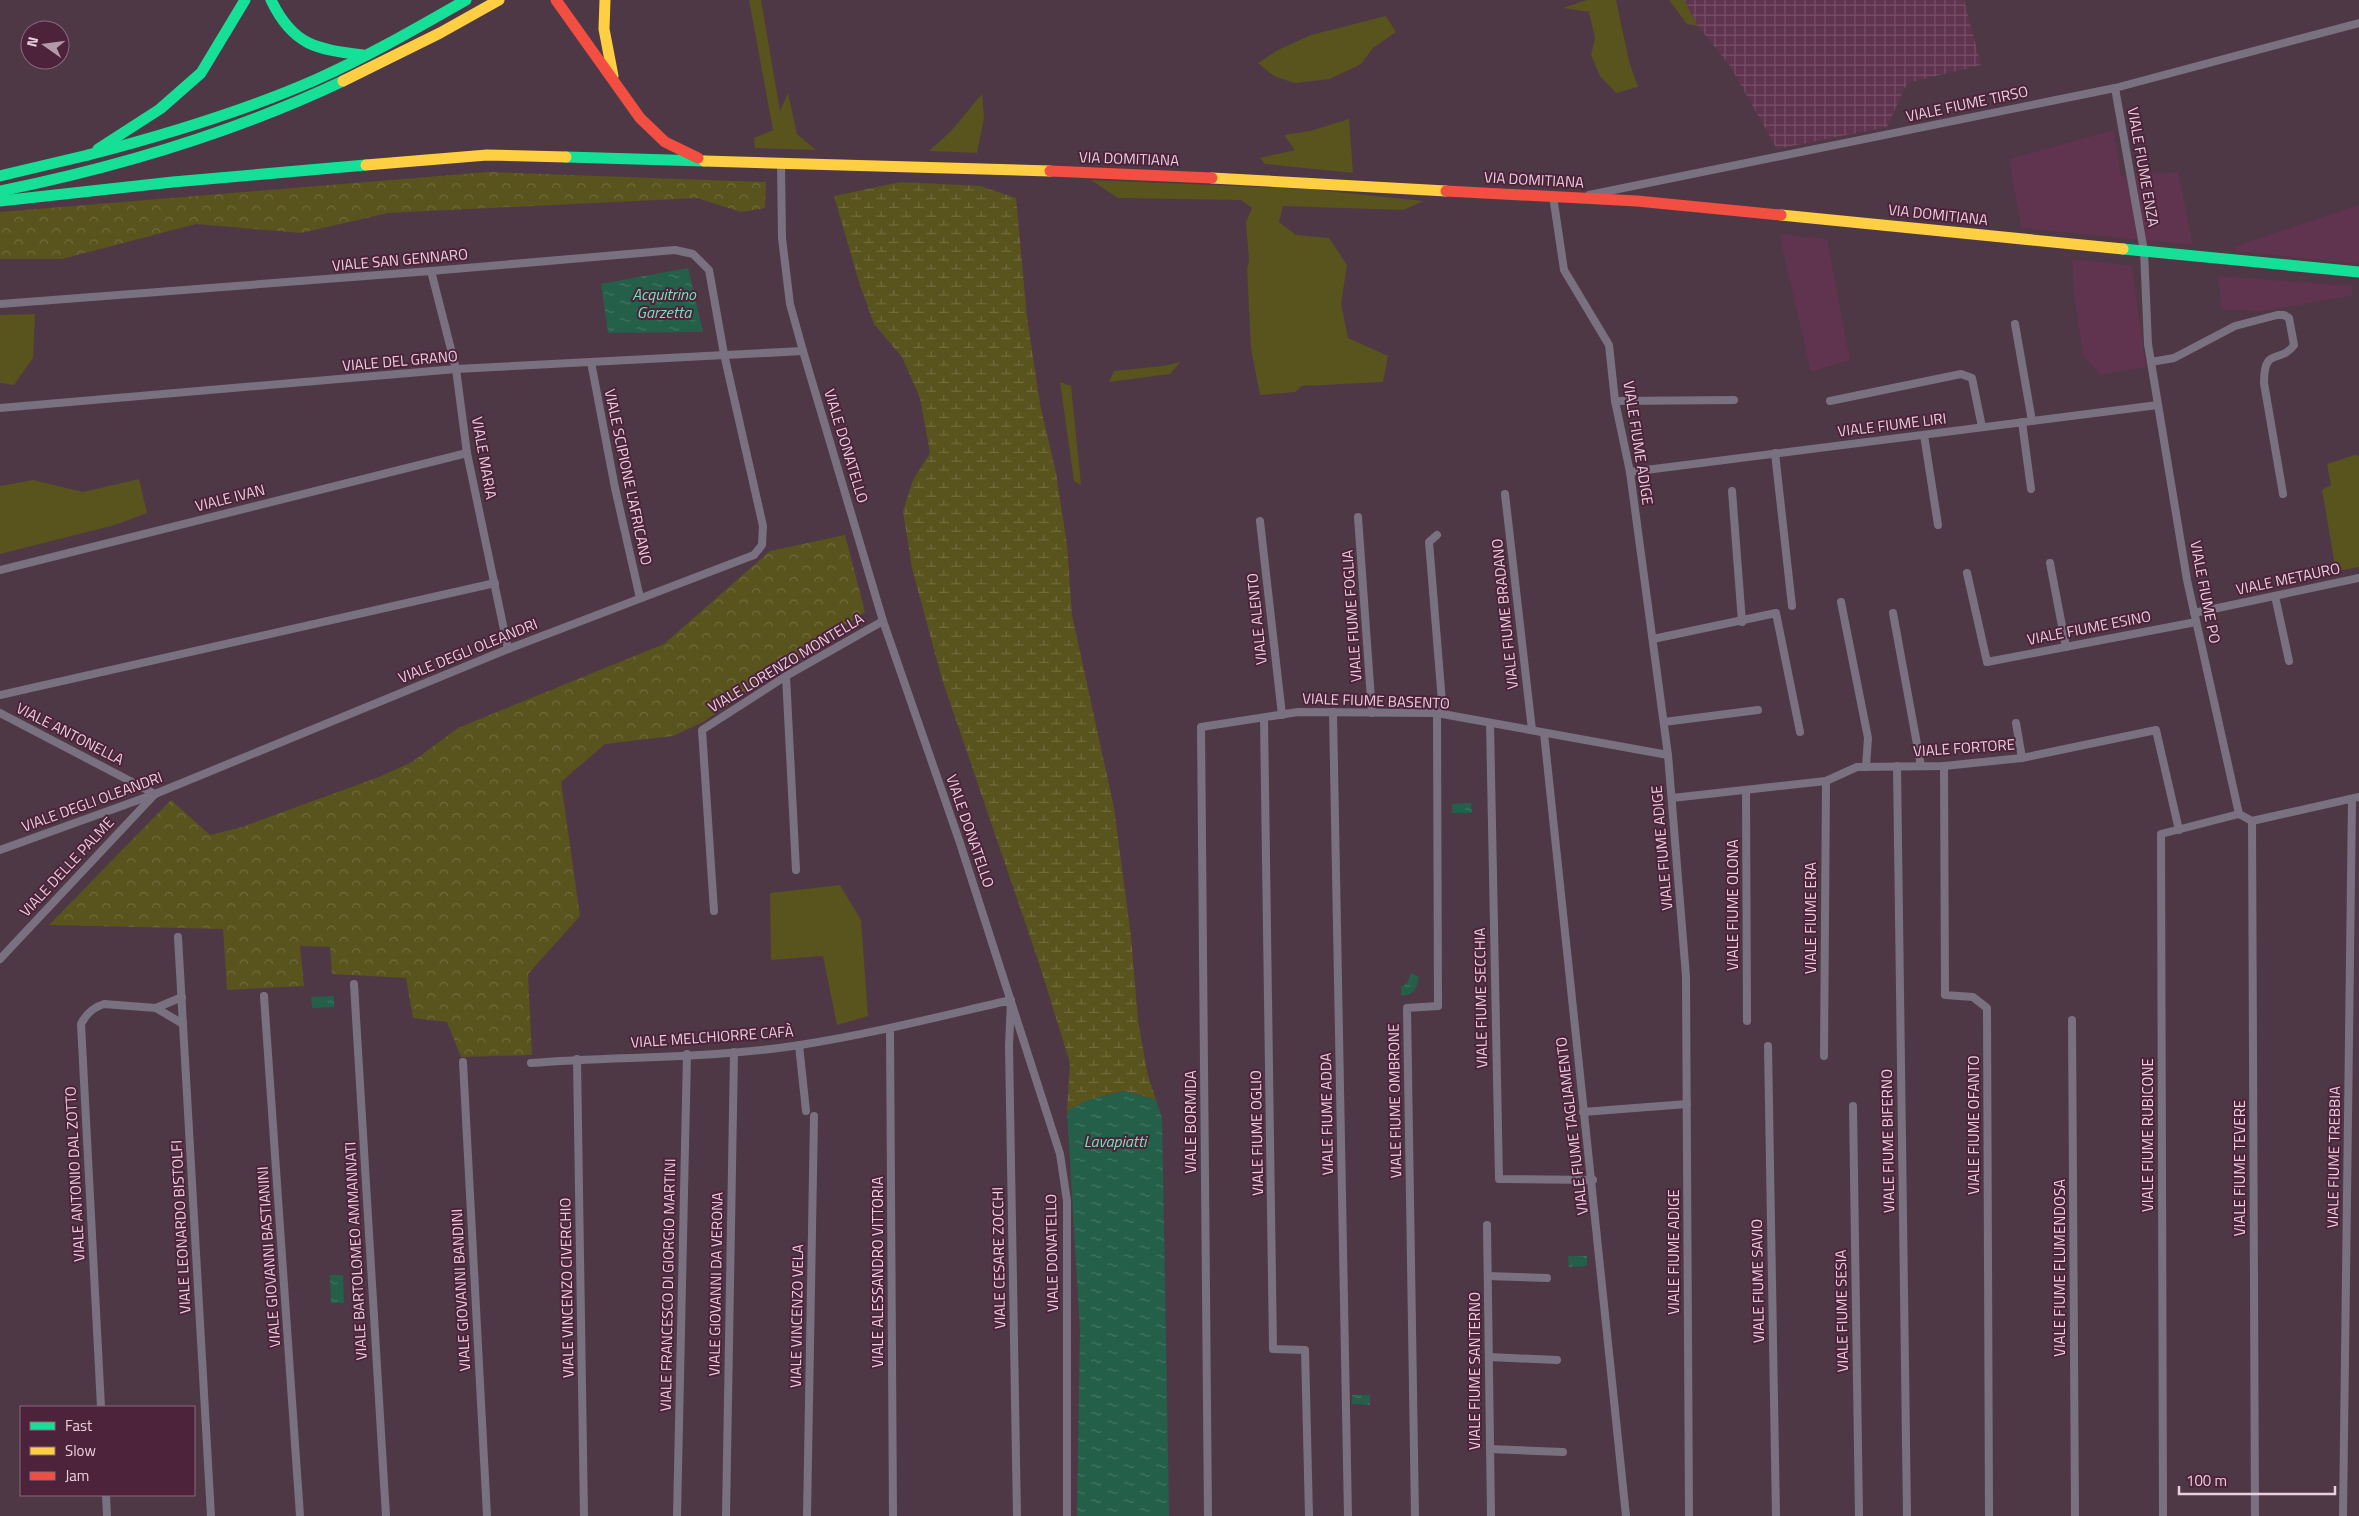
<svg xmlns="http://www.w3.org/2000/svg" width="2359" height="1516" font-family="'Titillium Web',sans-serif">
<style>
.built{fill:#60334e}
.industrial{fill:url(#industrial-grid)}
.grass{fill:#59531e}
.forest{fill:url(#forest-crowns)}
.wetland{fill:url(#wetland-marsh)}
.water{fill:url(#water-ripples)}
.lines{fill:none;stroke-linecap:round;stroke-linejoin:round}
.street{stroke:#797180;stroke-width:8}
.fast{stroke:#16e098;stroke-width:11}
.slow{stroke:#ffcf43;stroke-width:11}
.jam{stroke:#f24e42;stroke-width:11}
.labels{text-anchor:middle;stroke-width:4;stroke-linejoin:round;paint-order:stroke}
.street-label{font-size:15px;fill:#eacfdd;stroke:#4d233c}
.water-label{font-size:16px;font-style:italic;fill:#6fe6b8;stroke:#4d233c}
</style>
<defs>
<pattern id="industrial-grid" width="8" height="8" patternUnits="userSpaceOnUse" patternTransform="scale(1.25)"><rect width="8" height="8" fill="#60334e"/><path d="M0 4h8M4 0v8" fill="none" stroke="#775067"/></pattern>
<pattern id="forest-crowns" width="20" height="18" patternUnits="userSpaceOnUse" patternTransform="scale(1.25)"><rect width="20" height="18" fill="#59531e"/><path d="M2 6a3 3 0 1 1 6 0M12 15a3 3 0 1 1 6 0" fill="none" stroke="#716b3e"/></pattern>
<pattern id="wetland-marsh" width="20" height="14" patternUnits="userSpaceOnUse" patternTransform="scale(1.25)"><rect width="20" height="14" fill="#59531e"/><path d="M1 5h8M5 5V1M11 12h8M15 12V8" fill="none" stroke="#716b3e"/></pattern>
<pattern id="water-ripples" width="26" height="14" patternUnits="userSpaceOnUse" patternTransform="scale(1.25)"><rect width="26" height="14" fill="#245f4a"/><path d="M2 4q2-2 4 0t4 0M15 11q2-2 4 0t4 0" fill="none" stroke="#447564"/></pattern>
</defs>
<rect width="100%" height="100%" fill="#4e3845"/>
<!-- built -->
<g class="built">
<polygon points="2114,130 2121,176 2178,172 2193,245 2021,228 2009,159"/>
<polygon points="2359,205 2359,264 2236,251 2236,246"/>
<polygon points="1779,234 1827,239 1850,360 1811,372"/>
<polygon points="2072,259 2132,266 2146,367 2100,375 2083,355 2074,296"/>
<polygon points="2218,276 2353,286 2352,296 2264,311 2222,310"/>
</g>
<!-- industrial -->
<polygon class="industrial" points="1684,0 1964,0 1981,65 1907,83 1887,127 1777,149 1730,66 1698,26"/>
<!-- grass -->
<g class="grass">
<polygon points="749,0 761,0 780,111 788,93 797,134 816,150 755,148 754,138 773,130"/>
<polygon points="1587,0 1616,0 1629,61 1638,87 1616,93 1600,76 1591,55 1595,38 1589,12 1563,8"/>
<polygon points="1669,0 1684,0 1698,26 1687,24"/>
<polygon points="1386,16 1396,32 1373,48 1361,64 1330,79 1294,83 1274,76 1258,63 1280,49 1311,35"/>
<polygon points="982,94 984,118 977,153 929,151 951,131"/>
<polygon points="1349,119 1353,173 1265,164 1260,158 1295,150 1284,135 1310,131"/>
<polygon points="1091,180 1309,189 1424,201 1403,210 1283,206 1279,222 1296,235 1329,238 1347,265 1341,304 1348,338 1388,356 1383,382 1302,386 1295,392 1260,395 1251,349 1247,269 1249,261 1246,222 1252,208 1241,200 1118,198"/>
<polygon points="35,314 33,358 14,385 0,383 0,315"/>
<polygon points="1180,362 1170,374 1109,382 1114,371 1163,366"/>
<polygon points="1060,382 1071,386 1081,485 1074,481"/>
<polygon points="2355,455 2359,456 2359,567 2336,571 2322,490 2331,485 2327,464"/>
<polygon points="139,479 147,513 115,525 0,554 0,486 33,480 83,492"/>
<polygon points="840,885 861,920 868,1016 837,1025 823,956 771,960 770,893"/>
</g>
<!-- forest -->
<g class="forest">
<polygon points="488,172 766,182 765,208 741,212 697,198 388,213 301,233 196,224 62,259 0,259 0,212"/>
<polygon points="845,535 865,612 703,722 673,736 605,744 561,782 580,916 528,974 532,1055 461,1057 447,1022 413,1018 406,978 332,974 330,947 300,946 304,986 227,990 223,929 49,925 171,800 210,835 242,827 379,777 412,762 458,728 664,644 770,551"/>
</g>
<!-- wetland -->
<polygon class="wetland" points="901,182 980,186 1016,198 1027,317 1040,404 1056,473 1067,545 1072,615 1114,808 1131,937 1138,1020 1147,1072 1156,1100 1125,1091 1088,1100 1067,1111 1070,1063 1040,966 942,679 912,568 903,511 913,480 930,453 920,398 902,357 874,324 859,282 834,196"/>
<!-- water -->
<g class="water">
<polygon points="688,268 703,332 608,333 601,284"/>
<polygon points="1471,803 1472,813 1452,813 1452,804"/>
<path d="M1411 973 1419 977C1417 987 1413 998 1401 995V987L1407 983Z"/>
<polygon points="334,996 334,1007 312,1008 311,997"/>
<polygon points="1125,1091 1156,1100 1162,1118 1169,1516 1077,1516 1080,1330 1067,1111 1088,1100"/>
<polygon points="1568,1256 1587,1256 1587,1266 1569,1267"/>
<polygon points="330,1275 343,1275 344,1303 331,1303"/>
<polygon points="1352,1395 1370,1395 1370,1405 1352,1404"/>
</g>
<g class="lines">
<!-- street -->
<g class="street">
<polyline points="2115,88 2144,251 2148,344 2187,580 2239,814 2252,821 2359,797"/>
<polyline points="781,163 782,238 790,304 803,351 883,621 960,843 1060,1154 1067,1201 1067,1516"/>
<polyline points="1589,195 2115,88 2359,23"/>
<polyline points="1553,196 1564,270 1609,345 1615,401 1630,472 1668,755 1686,976 1689,1516"/>
<polyline points="431,271 456,369 467,453 508,649"/>
<polyline points="0,304 431,271 675,250 693,254 709,270 724,354 763,526 762,545 754,555 508,649 155,794 0,850"/>
<polyline points="2015,324 2032,421"/>
<polyline points="591,362 615,488 640,598"/>
<path d="M2151 362 2174 358 2235 326 2277 315H2284L2289 318 2294 345C2280 365 2264 345 2264 383L2283 494"/>
<polyline points="1615,401 1734,400"/>
<polyline points="1830,401 1961,374 1972,378 1982,427"/>
<polyline points="0,408 456,369 803,351"/>
<polyline points="2022,422 2031,489"/>
<polyline points="1924,435 1938,525"/>
<polyline points="1775,453 1792,606"/>
<polyline points="1630,472 2158,405"/>
<polyline points="1732,491 1742,622"/>
<polyline points="1505,494 1532,730"/>
<polyline points="1358,517 1372,713"/>
<polyline points="1260,521 1282,715"/>
<polyline points="1437,535 1429,542 1443,714"/>
<polyline points="2050,563 2066,647"/>
<polyline points="0,570 467,453"/>
<polyline points="1967,573 1987,662 2196,622"/>
<polyline points="2275,596 2289,661"/>
<polyline points="1841,602 1868,738 1866,767"/>
<polyline points="1893,613 1921,766"/>
<polyline points="2194,613 2359,578"/>
<polyline points="1653,639 1776,613 1800,732"/>
<polyline points="786,676 796,870"/>
<polyline points="0,695 495,583"/>
<polyline points="1333,712 1348,1516"/>
<polyline points="0,713 155,794"/>
<polyline points="1264,718 1273,1349 1305,1350 1309,1516"/>
<polyline points="1664,722 1758,710"/>
<polyline points="1490,723 1499,1179 1593,1180"/>
<polyline points="2016,723 2022,758"/>
<path d="M1544 733C1571 994 1600 1255 1626 1516"/>
<polyline points="1897,766 1907,1516"/>
<polyline points="1944,766 1945,995 1973,997 1987,1008 1989,1516"/>
<polyline points="1746,790 1747,1021"/>
<polyline points="1672,798 1826,781 1857,767 1944,766 2022,758 2156,730 2179,830"/>
<polyline points="2252,821 2255,1516"/>
<polyline points="714,911 702,730 786,676 883,621"/>
<polyline points="178,937 211,1516"/>
<polyline points="0,959 154,795"/>
<polyline points="354,984 386,1516"/>
<polyline points="264,996 300,1516"/>
<polyline points="182,997 156,1008 183,1024"/>
<polyline points="2072,1020 2075,1516"/>
<polyline points="890,1028 893,1516"/>
<polyline points="799,1045 806,1111"/>
<polyline points="1768,1046 1776,1516"/>
<polyline points="1824,1056 1826,781"/>
<polyline points="577,1059 584,1516"/>
<polyline points="463,1062 487,1516"/>
<path d="M531 1063C620 1056 711 1059 800 1045 871 1034 941 1016 1011 1000L1009 1046 1017 1516"/>
<polyline points="1853,1106 1859,1516"/>
<polyline points="1583,1112 1687,1104"/>
<polyline points="1487,1225 1491,1516"/>
<polyline points="1488,1276 1547,1278"/>
<polyline points="1489,1357 1557,1360"/>
<path d="M101 1407 81 1024C86 1014 94 1007 104 1004L156 1008"/>
<polyline points="1490,1449 1563,1452"/>
<polyline points="106,1495 107,1516"/>
<polyline points="677,1516 687,1054"/>
<polyline points="726,1516 734,1052"/>
<polyline points="807,1516 814,1116"/>
<polyline points="1208,1516 1201,727 1298,712 1437,713 1668,755"/>
<polyline points="1415,1516 1407,1008 1438,1006 1437,713"/>
<polyline points="2163,1516 2161,834 2239,814"/>
<polyline points="2343,1516 2352,799"/>
</g>
<!-- fast -->
<g class="fast">
<path d="M271 0C293 46 316 49 363 55"/>
<polyline points="98,149 160,109 201,73 245,0"/>
<path d="M88 155C165 135 242 112 315 80 367 57 417 28 466 0"/>
<polyline points="566,157 704,161"/>
<polyline points="0,176 88,155"/>
<path d="M0 191C119 167 233 133 343 81"/>
<polyline points="0,201 173,182 366,165"/>
<polyline points="2123,249 2359,272"/>
</g>
<!-- slow -->
<g class="slow">
<polyline points="605,0 604,29 613,76"/>
<polyline points="343,81 440,33 499,0"/>
<polyline points="704,161 1050,171"/>
<polyline points="366,165 487,155 566,157"/>
<polyline points="1212,178 1446,191"/>
<polyline points="1781,215 2123,249"/>
</g>
<!-- jam -->
<g class="jam">
<polyline points="556,0 640,118 665,142 698,158"/>
<polyline points="1050,171 1212,178"/>
<polyline points="1446,191 1637,201 1781,215"/>
</g>
</g>
<g class="labels">
<!-- street labels -->
<g class="street-label">
<text transform="translate(1967 104) rotate(-12)" y="5">VIALE FIUME TIRSO</text>
<text transform="translate(1129 159) rotate(2)" y="5">VIA DOMITIANA</text>
<text transform="translate(2143 167) rotate(80)" y="5">VIALE FIUME ENZA</text>
<text transform="translate(1534 180) rotate(3)" y="5">VIA DOMITIANA</text>
<text transform="translate(1938 215) rotate(6)" y="5">VIA DOMITIANA</text>
<text transform="translate(400 260) rotate(-5)" y="5">VIALE SAN GENNARO</text>
<text transform="translate(400 361) rotate(-5)" y="5">VIALE DEL GRANO</text>
<text transform="translate(1892 425) rotate(-7)" y="5">VIALE FIUME LIRI</text>
<text transform="translate(1638 443) rotate(81)" y="5">VIALE FIUME ADIGE</text>
<text transform="translate(846 446) rotate(73)" y="5">VIALE DONATELLO</text>
<text transform="translate(484 458) rotate(80)" y="5">VIALE MARIA</text>
<text transform="translate(628 477) rotate(78)" y="5">VIALE SCIPIONE L'AFRICANO</text>
<text transform="translate(230 498) rotate(-14)" y="5">VIALE IVAN</text>
<text transform="translate(2288 579) rotate(-12)" y="5">VIALE METAURO</text>
<text transform="translate(2205 592) rotate(79)" y="5">VIALE FIUME PO</text>
<text transform="translate(1505 614) rotate(-96)" y="5">VIALE FIUME BRADANO</text>
<text transform="translate(1352 616) rotate(-94)" y="5">VIALE FIUME FOGLIA</text>
<text transform="translate(1257 619) rotate(-96)" y="5">VIALE ALENTO</text>
<text transform="translate(2089 628) rotate(-11)" y="5">VIALE FIUME ESINO</text>
<text transform="translate(468 651) rotate(-22)" y="5">VIALE DEGLI OLEANDRI</text>
<text transform="translate(786 663) rotate(-31)" y="5">VIALE LORENZO MONTELLA</text>
<text transform="translate(1376 701) rotate(2)" y="5">VIALE FIUME BASENTO</text>
<text transform="translate(70 734) rotate(27)" y="5">VIALE ANTONELLA</text>
<text transform="translate(1964 748) rotate(-4)" y="5">VIALE FORTORE</text>
<text transform="translate(92 802) rotate(-20)" y="5">VIALE DEGLI OLEANDRI</text>
<text transform="translate(970 831) rotate(71)" y="5">VIALE DONATELLO</text>
<text transform="translate(1662 848) rotate(-95)" y="5">VIALE FIUME ADIGE</text>
<text transform="translate(67 867) rotate(-47)" y="5">VIALE DELLE PALME</text>
<text transform="translate(1733 905) rotate(-90)" y="5">VIALE FIUME OLONA</text>
<text transform="translate(1811 918) rotate(-90)" y="5">VIALE FIUME ERA</text>
<text transform="translate(1481 998) rotate(-91)" y="5">VIALE FIUME SECCHIA</text>
<text transform="translate(712 1037) rotate(-4)" y="5">VIALE MELCHIORRE CAFÀ</text>
<text transform="translate(1395 1101) rotate(-91)" y="5">VIALE FIUME OMBRONE</text>
<text transform="translate(1327 1114) rotate(-91)" y="5">VIALE FIUME ADDA</text>
<text transform="translate(1191 1122) rotate(-90)" y="5">VIALE BORMIDA</text>
<text transform="translate(1974 1125) rotate(-90)" y="5">VIALE FIUME OFANTO</text>
<text transform="translate(1572 1126) rotate(-97)" y="5">VIALE FIUME TAGLIAMENTO</text>
<text transform="translate(1257 1133) rotate(-91)" y="5">VIALE FIUME OGLIO</text>
<text transform="translate(2148 1135) rotate(-90)" y="5">VIALE FIUME RUBICONE</text>
<text transform="translate(1888 1141) rotate(-91)" y="5">VIALE FIUME BIFERNO</text>
<text transform="translate(2334 1157) rotate(-89)" y="5">VIALE FIUME TREBBIA</text>
<text transform="translate(2240 1168) rotate(-90)" y="5">VIALE FIUME TEVERE</text>
<text transform="translate(75 1174) rotate(-93)" y="5">VIALE ANTONIO DAL ZOTTO</text>
<text transform="translate(181 1227) rotate(-93)" y="5">VIALE LEONARDO BISTOLFI</text>
<text transform="translate(356 1251) rotate(-93)" y="5">VIALE BARTOLOMEO AMMANNATI</text>
<text transform="translate(1674 1252) rotate(-90)" y="5">VIALE FIUME ADIGE</text>
<text transform="translate(1052 1253) rotate(-91)" y="5">VIALE DONATELLO</text>
<text transform="translate(269 1257) rotate(-94)" y="5">VIALE GIOVANNI BASTIANINI</text>
<text transform="translate(999 1258) rotate(-91)" y="5">VIALE CESARE ZOCCHI</text>
<text transform="translate(2060 1268) rotate(-90)" y="5">VIALE FIUME FLUMENDOSA</text>
<text transform="translate(878 1272) rotate(-90)" y="5">VIALE ALESSANDRO VITTORIA</text>
<text transform="translate(1758 1281) rotate(-91)" y="5">VIALE FIUME SAVIO</text>
<text transform="translate(716 1284) rotate(-89)" y="5">VIALE GIOVANNI DA VERONA</text>
<text transform="translate(668 1285) rotate(-89)" y="5">VIALE FRANCESCO DI GIORGIO MARTINI</text>
<text transform="translate(567 1288) rotate(-91)" y="5">VIALE VINCENZO CIVERCHIO</text>
<text transform="translate(461 1290) rotate(-93)" y="5">VIALE GIOVANNI BANDINI</text>
<text transform="translate(1842 1311) rotate(-91)" y="5">VIALE FIUME SESIA</text>
<text transform="translate(797 1316) rotate(-89)" y="5">VIALE VINCENZO VELA</text>
<text transform="translate(1475 1371) rotate(-90)" y="5">VIALE FIUME SANTERNO</text>
</g>
<!-- water labels -->
<g class="water-label">
<text x="664" y="300">Acquitrino<tspan x="664" dy="18">Garzetta</tspan></text>
<text x="1115" y="1147">Lavapiatti</text>
</g>
</g>
<!-- legend -->
<rect x="20" y="1406" width="175" height="90" fill="#4d233c" stroke="#8c687c"/>
<rect x="30" y="1422" width="25" height="8" fill="#16e098" stroke="#8c687c"/>
<text x="65" y="1431" font-size="15" fill="#eacfdd">Fast</text>
<rect x="30" y="1447" width="25" height="8" fill="#ffcf43" stroke="#8c687c"/>
<text x="65" y="1456" font-size="15" fill="#eacfdd">Slow</text>
<rect x="30" y="1472" width="25" height="8" fill="#f24e42" stroke="#8c687c"/>
<text x="65" y="1481" font-size="15" fill="#eacfdd">Jam</text>
<!-- north arrow -->
<g transform="translate(45 45) rotate(284)"><circle r="24" fill="#4d233c" stroke="#8c687c"/>
<path d="M0-4L9 19L0 12L-9 19Z" fill="#b39aa8"/>
<text y="-8" font-size="14" font-weight="bold" text-anchor="middle" fill="#eacfdd">N</text>
</g>
<!-- scale -->
<path d="M2179 1486v8h156v-8" fill="none" stroke="#eacfdd" stroke-width="2.5"/>
<text x="2186" y="1486" font-size="15" fill="#eacfdd" stroke="#4d233c" stroke-width="4" paint-order="stroke">100 m</text>
</svg>
